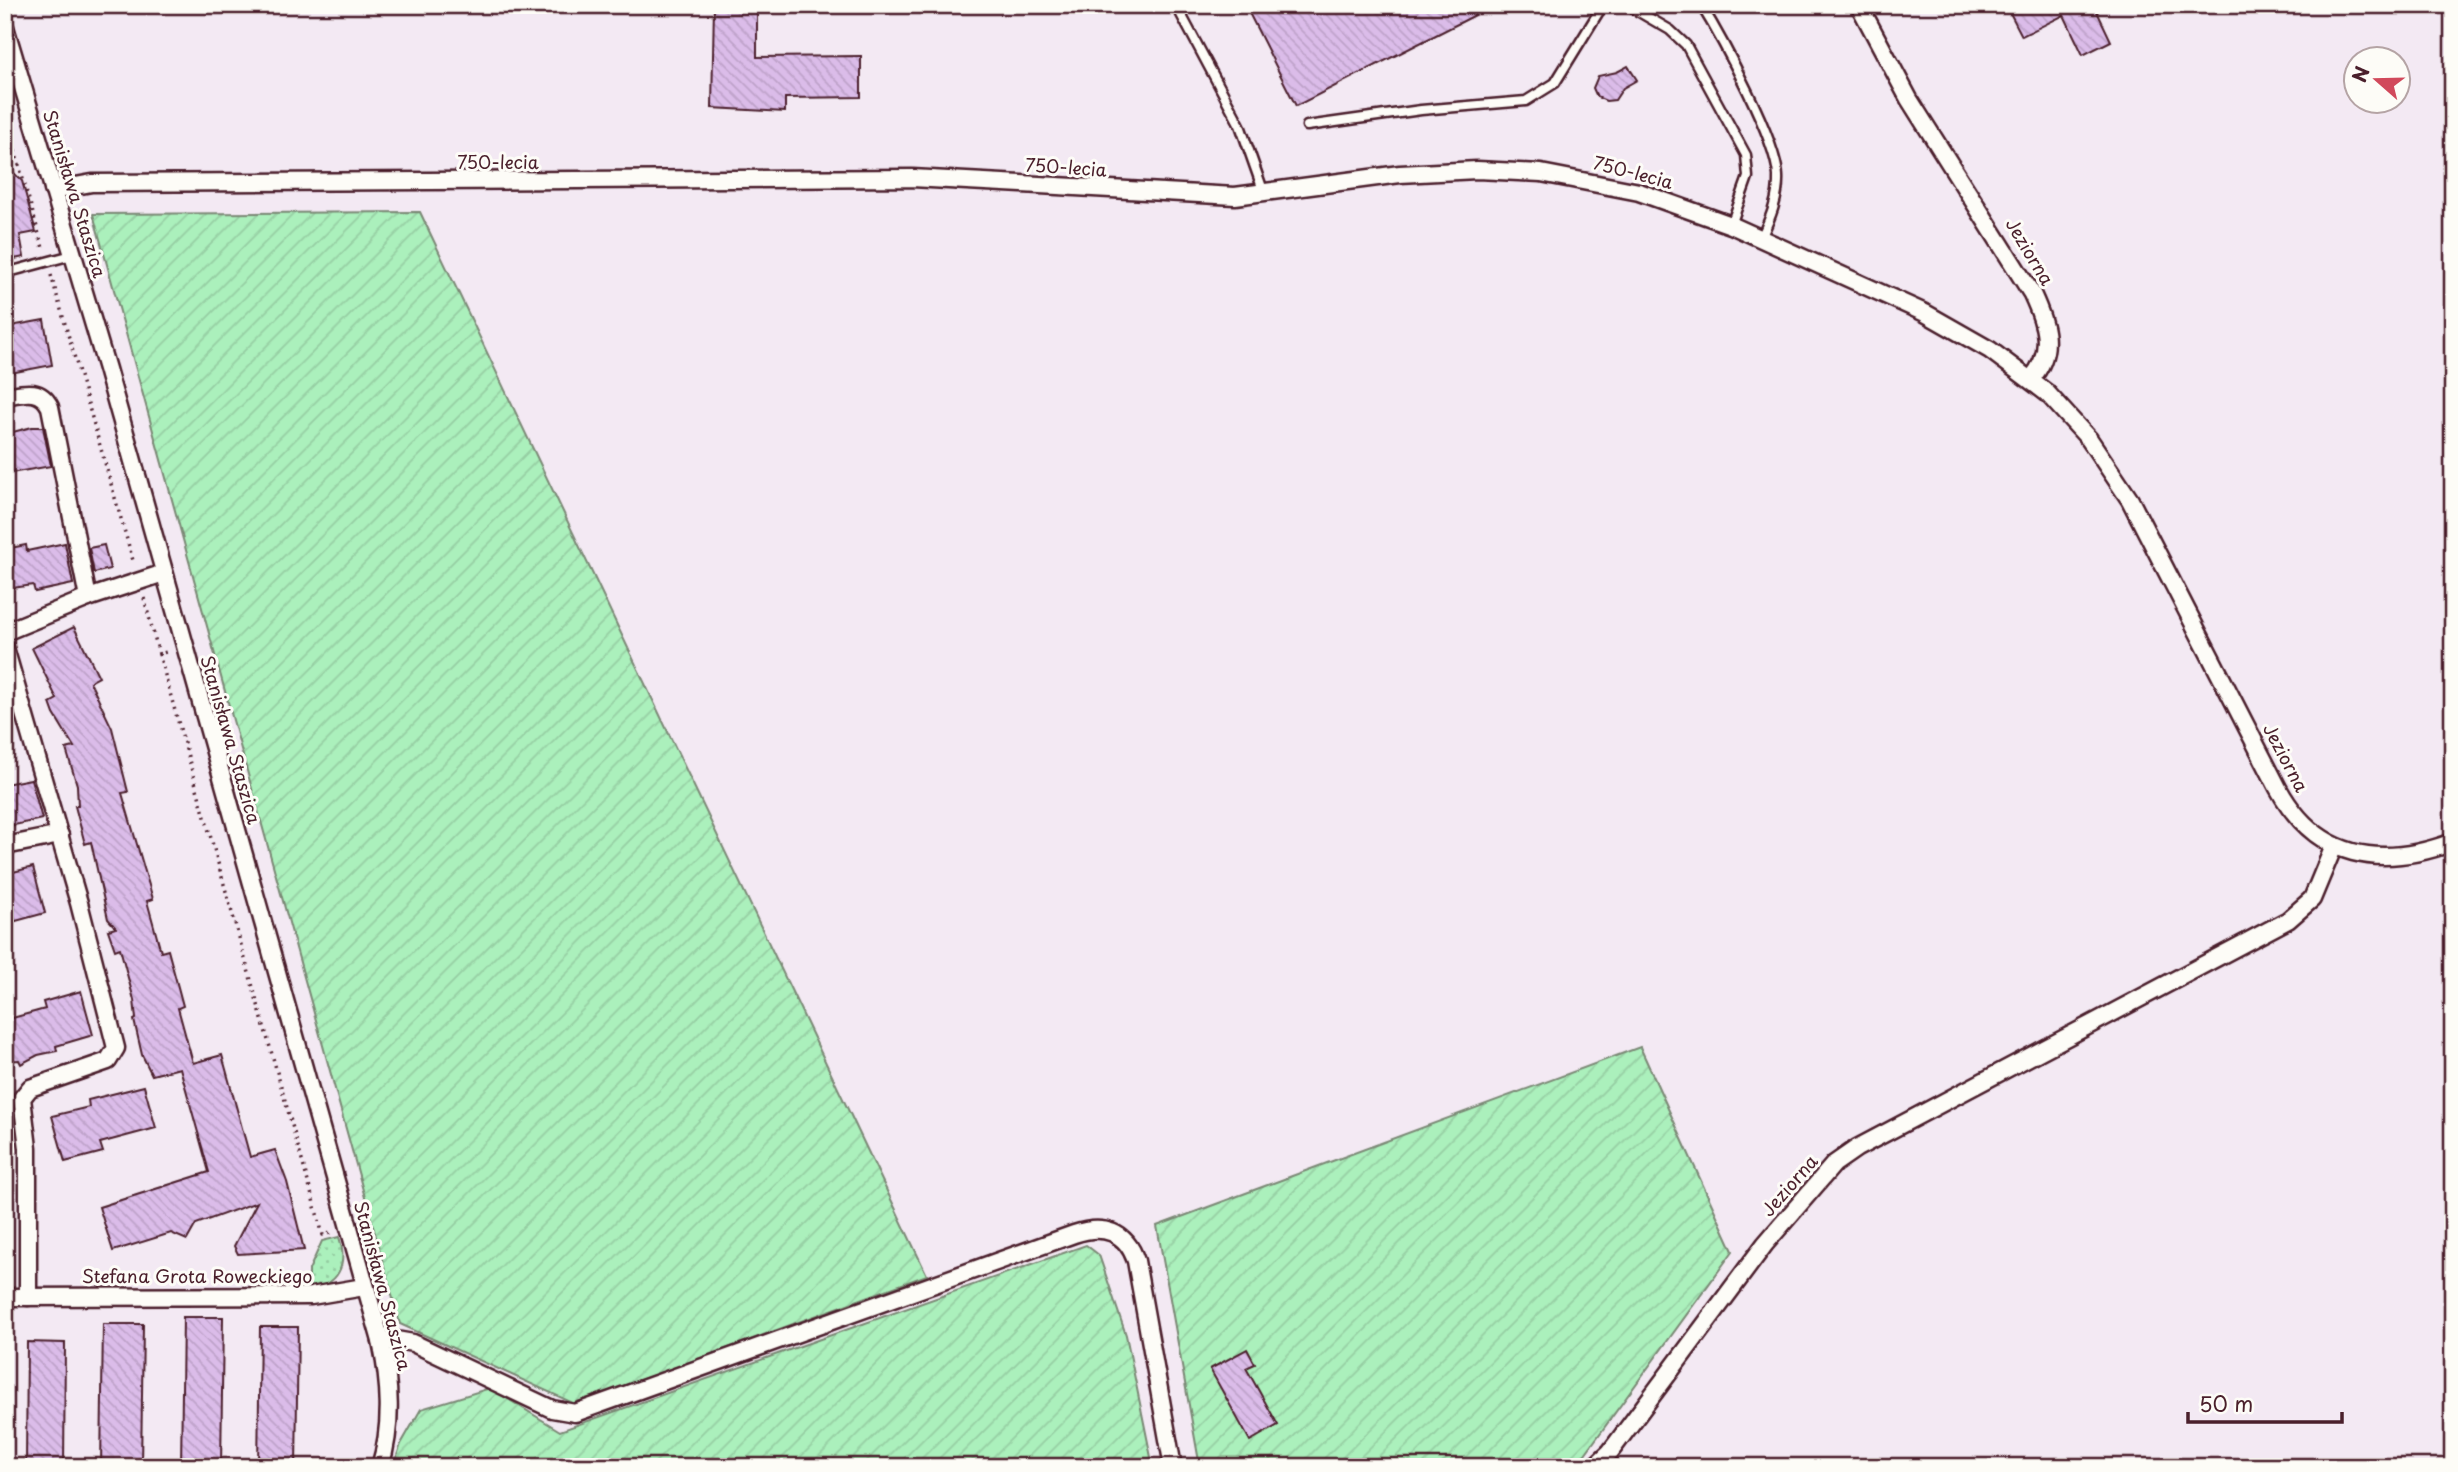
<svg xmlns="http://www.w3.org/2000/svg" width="2458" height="1472" font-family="'Playpen Sans',sans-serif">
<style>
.grass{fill:url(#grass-dots);stroke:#7a8874;stroke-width:2}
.garden{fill:url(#garden-furrows);stroke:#7a8874;stroke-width:2}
.building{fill:url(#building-back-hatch);stroke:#4a1f2b;stroke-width:2}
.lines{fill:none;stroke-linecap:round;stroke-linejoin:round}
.service-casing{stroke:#4a1f2b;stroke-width:13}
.minor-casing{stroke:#4a1f2b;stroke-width:21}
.path{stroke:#4a1f2b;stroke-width:3.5;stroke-dasharray:2 5;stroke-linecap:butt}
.service{stroke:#fdfcf7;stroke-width:8}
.minor{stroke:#fdfcf7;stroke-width:16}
.labels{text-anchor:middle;stroke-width:6;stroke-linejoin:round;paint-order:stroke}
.street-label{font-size:18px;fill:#4a1f2b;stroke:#fdfcf7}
</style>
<defs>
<pattern id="grass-dots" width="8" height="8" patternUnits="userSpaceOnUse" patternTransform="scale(1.75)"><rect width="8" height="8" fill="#abf0bc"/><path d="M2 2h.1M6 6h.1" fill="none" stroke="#95cda2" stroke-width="1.8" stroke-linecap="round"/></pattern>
<pattern id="garden-furrows" width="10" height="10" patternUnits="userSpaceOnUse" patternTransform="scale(1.75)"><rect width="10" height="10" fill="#abf0bc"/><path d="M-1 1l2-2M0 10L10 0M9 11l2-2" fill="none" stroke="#95cda2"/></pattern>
<pattern id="building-back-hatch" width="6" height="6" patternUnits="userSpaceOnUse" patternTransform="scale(1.75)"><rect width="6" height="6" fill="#dbbce9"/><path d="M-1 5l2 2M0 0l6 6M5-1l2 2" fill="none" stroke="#bda1c8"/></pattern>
</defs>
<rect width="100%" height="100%" fill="#f3e9f3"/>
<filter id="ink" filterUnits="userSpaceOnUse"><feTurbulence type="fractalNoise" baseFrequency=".0143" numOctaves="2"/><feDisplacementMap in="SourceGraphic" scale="14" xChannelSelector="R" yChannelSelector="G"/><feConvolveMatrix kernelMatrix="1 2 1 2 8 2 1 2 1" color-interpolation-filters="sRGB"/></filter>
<g filter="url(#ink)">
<!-- grass -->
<path class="grass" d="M339 1237C348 1264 339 1287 309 1287V1270L322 1241Z"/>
<!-- garden -->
<g class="garden">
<polygon points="420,212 927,1275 575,1404 400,1324 93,214"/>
<polygon points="1640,1047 1733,1251 1585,1454 1566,1467 1200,1467 1157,1226"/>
<polygon points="1086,1245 1099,1255 1126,1335 1153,1467 393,1467 401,1444 421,1409 490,1388 560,1431"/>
</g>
<!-- building -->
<g class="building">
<polygon points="714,5 757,5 757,57 861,56 861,97 785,98 785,112 712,108"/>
<polygon points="1245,5 1495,5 1296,106"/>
<polygon points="2020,5 2094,5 2111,41 2083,55 2064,15 2022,36 2009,11"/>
<polygon points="1628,66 1637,80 1623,88 1615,100 1606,101 1597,97 1593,88 1598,76 1617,72"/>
<polygon points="5,164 22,181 36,232 20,235 24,257 5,261"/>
<polygon points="44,320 52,365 5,374 5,327"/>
<polygon points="32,427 43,427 51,466 5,474 5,434"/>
<polygon points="65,543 73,584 35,592 33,585 5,589 5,549 26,545 27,551"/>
<polygon points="104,545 110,569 94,573 89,548"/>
<polygon points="74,627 99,677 90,682 112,728 128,792 122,793 153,899 147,901 161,952 168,950 183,1006 178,1008 193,1063 222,1055 250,1157 275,1150 287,1182 304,1250 238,1254 234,1246 257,1202 196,1224 187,1240 171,1233 113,1251 99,1207 209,1172 180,1068 152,1075 142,1055 134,1020 136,1019 134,1000 120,948 115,950 108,930 116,928 108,919 91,842 85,844 75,806 78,806 77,785 66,749 74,747 54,714 50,703 57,699 32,648"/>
<polygon points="31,779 42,819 5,827 5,784"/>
<polygon points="33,867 45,913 5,924 5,874"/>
<polygon points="81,991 93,1035 56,1046 57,1051 38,1055 21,1064 19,1060 5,1061 5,1020 45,1009 43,1002"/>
<polygon points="144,1086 156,1128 100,1143 103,1152 65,1162 52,1116 89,1107 88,1100"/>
<polygon points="183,1317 223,1317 221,1467 181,1467"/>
<polygon points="103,1324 143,1324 141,1467 101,1467"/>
<polygon points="260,1327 298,1327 296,1467 258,1467"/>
<polygon points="27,1342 65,1343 64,1467 26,1467"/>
<polygon points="1247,1349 1255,1364 1246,1368 1278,1425 1250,1441 1210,1369"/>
</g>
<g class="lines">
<defs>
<g id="service">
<polyline points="1176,5 1240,125 1264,193"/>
<polyline points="1627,5 1670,30 1686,45 1746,155 1748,177 1731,225"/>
<path d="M1701 5C1722 39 1776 139 1778 176 1779 198 1770 219 1761 238"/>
<polyline points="1307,126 1421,110 1526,101 1555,83 1603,5"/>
<polyline points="5,273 72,255"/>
</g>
<g id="minor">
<path d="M1859 5 1909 99 2032 294C2046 324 2055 352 2031 379"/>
<path d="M5 27 107 369 381 1341C390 1383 393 1425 380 1467"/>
<path d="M53 190 92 183 912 178 1235 196 1400 174 1477 170 1541 173 1639 192 1731 225 1925 313 1990 350 2047 393 2089 439 2130 500 2278 788C2317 860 2381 869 2453 842"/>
<path d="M5 396C23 393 40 387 50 407L88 598 164 573"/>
<polyline points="5,632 88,598"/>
<polyline points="5,648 79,903 116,1048 108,1061 30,1088 22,1098 28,1148 28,1297"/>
<polyline points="5,846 60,835"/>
<polyline points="5,1297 311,1296 364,1287"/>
<path d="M381 1341 396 1340 413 1343 552 1409 575 1413 1074 1234C1103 1224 1126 1231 1136 1261L1173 1467"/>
<polyline points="1594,1467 1610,1452 1765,1244 1834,1164 1857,1148 2288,920 2312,899 2334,846"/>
</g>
</defs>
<!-- service casing -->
<use href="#service" class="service-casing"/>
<!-- minor casing -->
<use href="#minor" class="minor-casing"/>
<!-- path -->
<g class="path">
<polyline points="5,117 43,248"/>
<polyline points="95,272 108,268"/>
<polyline points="51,275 134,564"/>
<polyline points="144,598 159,654 170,651"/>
<polyline points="159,654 323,1235 334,1232"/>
</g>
<!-- service -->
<use href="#service" class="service"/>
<!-- minor -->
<use href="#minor" class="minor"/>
</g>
</g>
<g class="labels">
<!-- street labels -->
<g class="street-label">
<text x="498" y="169">750-lecia</text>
<text transform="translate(1066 168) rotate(4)" y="6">750-lecia</text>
<text transform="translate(1633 173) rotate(15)" y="6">750-lecia</text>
<text transform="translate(74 194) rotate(73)" y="6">Stanisława Staszica</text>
<text transform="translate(2029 252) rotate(59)" y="6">Jeziorna</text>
<text transform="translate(230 740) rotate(74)" y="6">Stanisława Staszica</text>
<text transform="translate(2285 758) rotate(62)" y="6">Jeziorna</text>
<text transform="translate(1790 1186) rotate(-49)" y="6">Jeziorna</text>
<text x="197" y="1283">Stefana Grota Roweckiego</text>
<text transform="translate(382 1286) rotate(75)" y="6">Stanisława Staszica</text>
</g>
</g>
<!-- margin -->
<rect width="2458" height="1472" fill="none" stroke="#fdfcf7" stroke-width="28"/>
<rect x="14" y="14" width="2430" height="1444" fill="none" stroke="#4a1f2b" stroke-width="2.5" filter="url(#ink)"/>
<!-- north arrow -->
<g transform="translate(2377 80) rotate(290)"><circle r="33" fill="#fdfcf7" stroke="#b5a4a5" stroke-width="2"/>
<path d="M0-5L12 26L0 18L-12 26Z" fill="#d1495b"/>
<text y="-10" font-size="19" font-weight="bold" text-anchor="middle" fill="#4a1f2b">N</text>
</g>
<!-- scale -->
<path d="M2188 1412v10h154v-10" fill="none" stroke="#4a1f2b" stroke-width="3.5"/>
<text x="2199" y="1412" font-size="21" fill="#4a1f2b" stroke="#fdfcf7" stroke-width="5" paint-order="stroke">50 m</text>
</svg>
